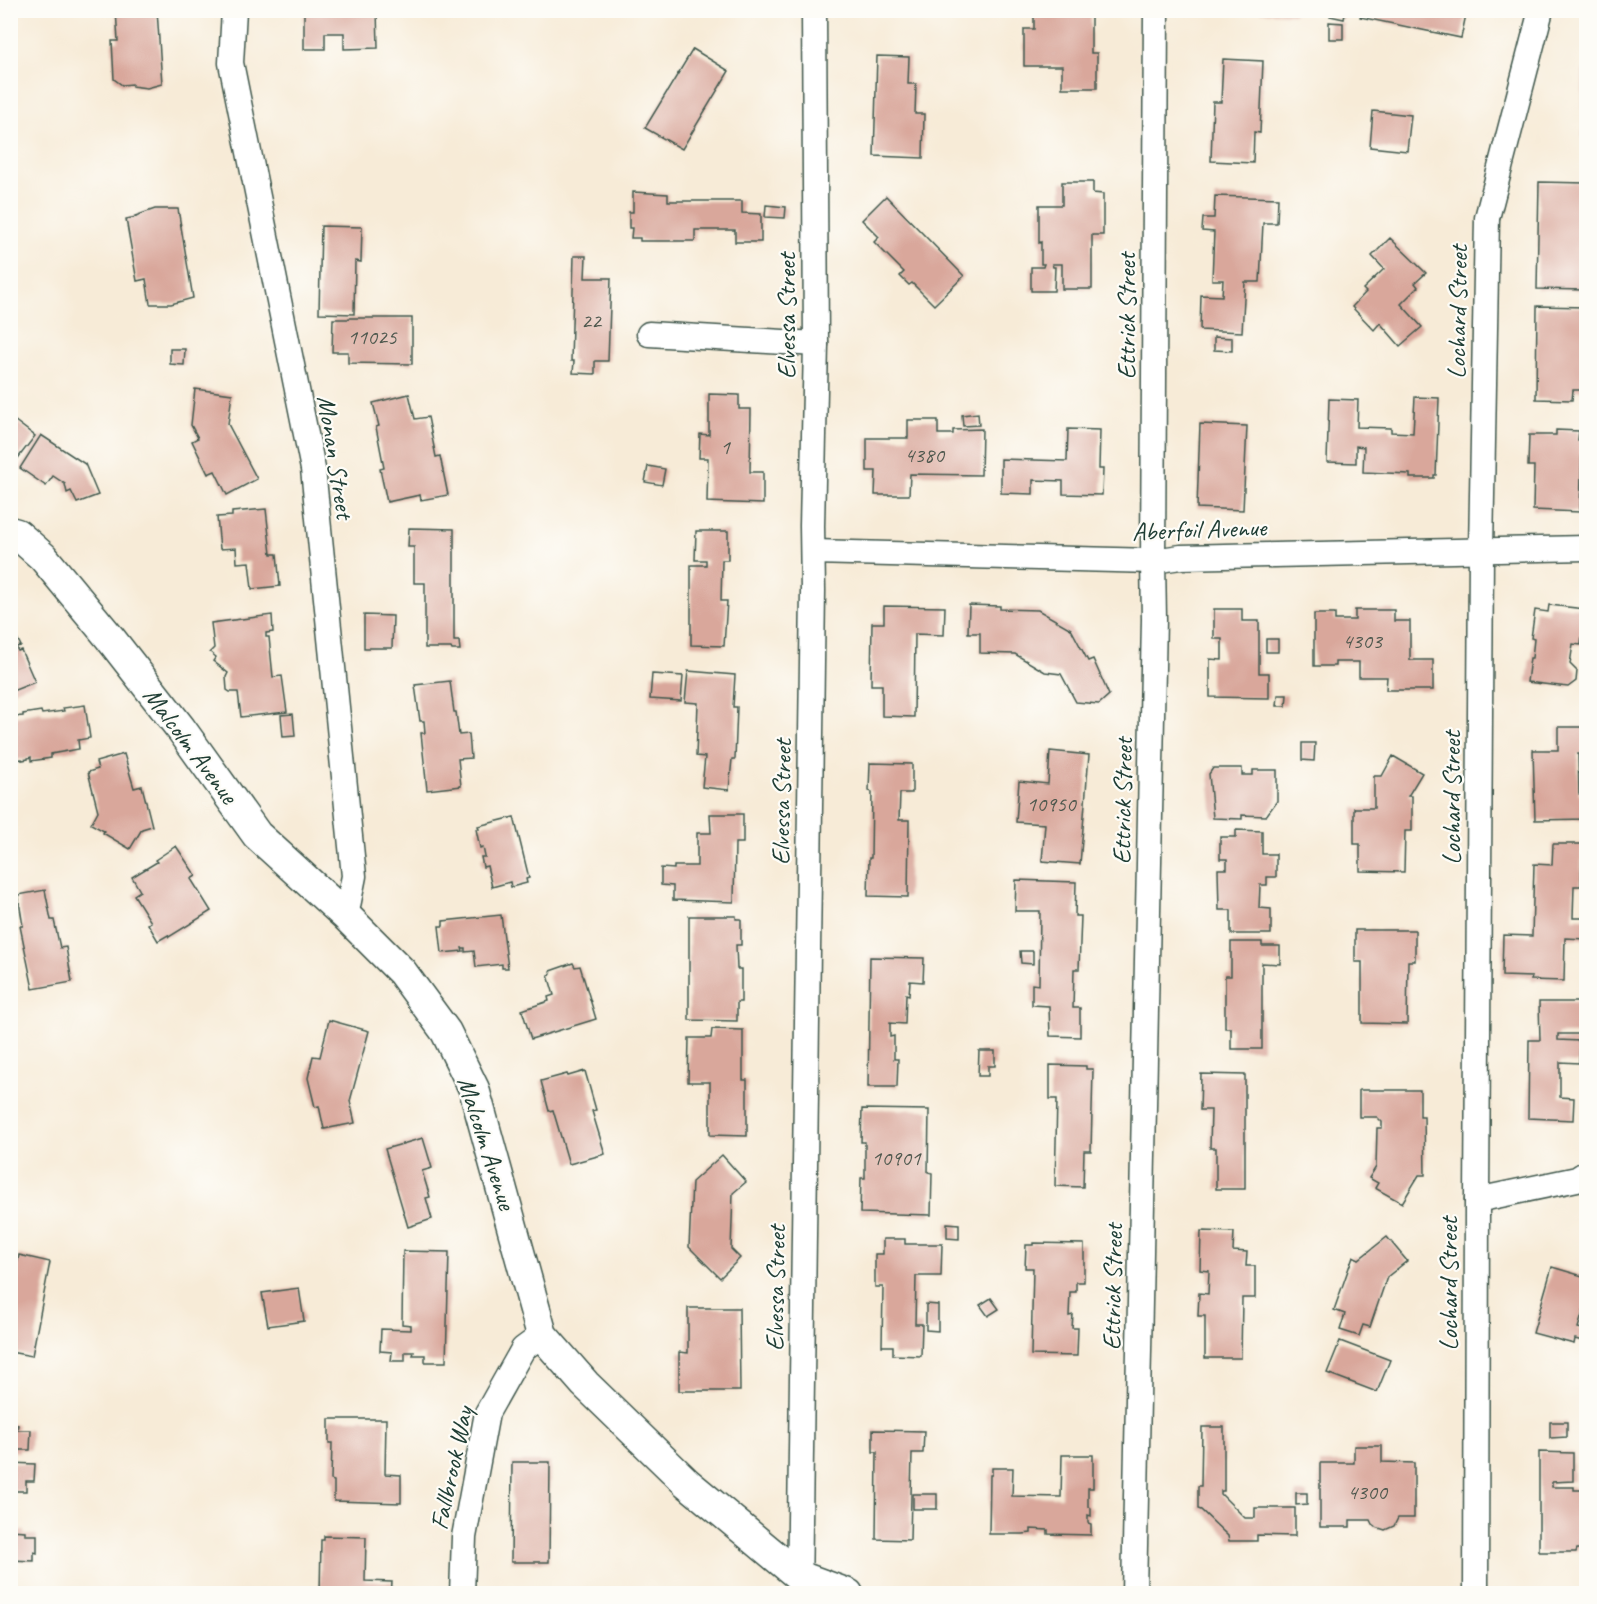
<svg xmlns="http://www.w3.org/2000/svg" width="1597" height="1604" font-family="Caveat,sans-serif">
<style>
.building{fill:#d9a79b}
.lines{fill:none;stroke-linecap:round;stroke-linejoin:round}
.minor-casing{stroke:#3f574c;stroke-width:27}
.tertiary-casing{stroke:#3f574c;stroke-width:33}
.minor{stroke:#fff;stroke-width:24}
.tertiary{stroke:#fff;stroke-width:30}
.labels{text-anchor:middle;stroke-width:4.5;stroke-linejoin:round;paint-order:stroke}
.number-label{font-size:22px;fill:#4e584e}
.street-label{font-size:26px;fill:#1f3d34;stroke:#fdfcf7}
</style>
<rect width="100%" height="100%" fill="#fdfcf7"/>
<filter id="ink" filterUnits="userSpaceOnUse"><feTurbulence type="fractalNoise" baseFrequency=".0167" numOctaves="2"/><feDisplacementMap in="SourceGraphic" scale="12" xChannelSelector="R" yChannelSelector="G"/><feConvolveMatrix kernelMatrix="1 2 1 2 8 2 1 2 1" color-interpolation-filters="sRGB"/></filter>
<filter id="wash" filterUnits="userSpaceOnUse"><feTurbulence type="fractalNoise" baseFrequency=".008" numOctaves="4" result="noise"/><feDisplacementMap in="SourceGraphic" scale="24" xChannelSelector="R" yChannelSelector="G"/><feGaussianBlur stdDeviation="1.35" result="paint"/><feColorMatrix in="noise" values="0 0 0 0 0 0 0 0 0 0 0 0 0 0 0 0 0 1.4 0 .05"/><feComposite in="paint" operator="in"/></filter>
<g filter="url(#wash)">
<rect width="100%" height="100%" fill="#f7ebd7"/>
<g id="blocks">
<!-- building -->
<g class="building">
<polygon points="116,10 157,10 162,84 147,88 132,86 132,84 122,85 114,79 112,41 118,41"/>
<polygon points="304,10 377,10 378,48 344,49 344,33 325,33 325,49 304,49"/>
<polygon points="1034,10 1091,10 1091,53 1097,53 1097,88 1062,88 1062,66 1024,66 1024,29 1034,29"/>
<polygon points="1260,10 1295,10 1294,14 1260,12"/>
<polygon points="1332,10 1346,10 1344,19 1330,16"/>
<polygon points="1362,10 1467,10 1461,38 1360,17"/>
<polygon points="1329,22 1343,23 1343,39 1329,39"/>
<polygon points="693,49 729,71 682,149 645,128"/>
<polygon points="877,56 909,57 908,84 916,84 915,114 924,114 923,158 874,156"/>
<polygon points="1223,59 1263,61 1260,133 1254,132 1253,163 1211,161 1213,102 1221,102"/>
<polygon points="1583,70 1586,70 1586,137 1582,137"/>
<polygon points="1373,111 1411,115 1407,151 1370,147"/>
<polygon points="1062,182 1093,182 1093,193 1103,194 1103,235 1092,235 1092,289 1062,289 1062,264 1052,264 1053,267 1055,267 1054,291 1031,291 1031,267 1043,267 1044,264 1041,264 1041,242 1039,243 1039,205 1062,205"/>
<polygon points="1539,182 1586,183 1586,274 1585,274 1584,290 1537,289"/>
<polygon points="633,192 668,194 668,201 742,201 742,213 761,214 761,242 735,242 735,230 695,230 695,241 640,241 640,238 631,238 632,228 629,228 629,212 633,212"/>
<polygon points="886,196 964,276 934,305 912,283 909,285 900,276 904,272 874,242 879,237 862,220"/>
<polygon points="1215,196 1278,198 1277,223 1263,223 1260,282 1245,282 1242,332 1200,330 1201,295 1222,296 1223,280 1212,280 1214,232 1202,231 1203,218 1214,218"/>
<polygon points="766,205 786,207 785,218 765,217"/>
<polygon points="155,209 178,209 193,298 171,304 150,304 146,279 137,281 126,219 136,217 135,216"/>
<polygon points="321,226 362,227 361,262 355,261 354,314 319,313"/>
<polygon points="1390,238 1426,273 1415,283 1418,287 1401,304 1422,327 1400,346 1380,323 1374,330 1352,307 1366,292 1363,289 1384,269 1372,256"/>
<polygon points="574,256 586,256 585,278 611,278 608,361 595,361 595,374 573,373 574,361 571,361"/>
<polygon points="1537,306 1586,307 1586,390 1573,390 1572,400 1536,399"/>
<polygon points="349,318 412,318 412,364 348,363 348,352 332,352 333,319 349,319"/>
<polygon points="1214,337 1232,338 1232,351 1214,350"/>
<polygon points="170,349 185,349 184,365 170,364"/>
<polygon points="195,389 232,394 228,424 257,479 227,495 215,471 208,474 192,441 198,438 191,425"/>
<polygon points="409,394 415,419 428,417 436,457 440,456 448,495 421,500 420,495 387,502 380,469 384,468 376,427 379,426 373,403"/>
<polygon points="709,394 739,395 739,409 751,409 750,472 763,472 763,504 707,502 708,458 699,458 700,434 709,435"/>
<polygon points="1415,397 1439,398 1436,475 1434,475 1434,478 1410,478 1410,474 1363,472 1364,447 1356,446 1356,463 1327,462 1329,399 1358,400 1357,427 1391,428 1391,432 1413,433"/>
<polygon points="978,413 979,425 963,426 962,415"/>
<polygon points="10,417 35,436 15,462 10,459"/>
<polygon points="908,420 938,420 938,434 953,434 953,430 982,429 981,475 910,474 909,495 875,495 876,471 867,471 867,438 908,438"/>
<polygon points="1200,424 1247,426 1243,510 1197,508"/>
<polygon points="1068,429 1100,430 1099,469 1103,469 1102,495 1063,494 1063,481 1033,480 1033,494 1001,493 1001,459 1067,461"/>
<polygon points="1556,430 1579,431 1578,440 1582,440 1580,512 1533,510 1534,466 1528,466 1529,435 1556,435"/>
<polygon points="41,435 85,464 98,495 77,503 71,491 67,493 65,484 53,476 46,486 20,468"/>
<polygon points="648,466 665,469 662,485 645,482"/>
<polygon points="266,509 271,554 277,554 280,586 252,589 249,562 237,563 236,548 220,549 217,517 232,516 232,512"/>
<polygon points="409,528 454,529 454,641 459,641 460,650 452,650 451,648 425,648 425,583 414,583 414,547 408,547"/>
<polygon points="696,531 728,531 728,560 722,560 721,601 727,601 724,646 691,645 691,565 706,565 706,560 695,560"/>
<polygon points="969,605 1000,606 1000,609 1038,610 1071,629 1088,661 1093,659 1109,695 1099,704 1076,702 1061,674 1045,672 1015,654 980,653 980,633 968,633"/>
<polygon points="1549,605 1585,609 1581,645 1573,644 1570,664 1577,671 1576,681 1568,687 1527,682 1530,658 1532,658 1534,639 1531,638 1535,610 1548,612"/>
<polygon points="884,606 945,607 944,635 915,634 914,717 882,716 882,685 871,685 872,623 884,623"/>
<polygon points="1214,609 1242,609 1242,621 1259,621 1259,673 1269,673 1269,698 1210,697 1210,659 1222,660 1222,639 1214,639"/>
<polygon points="1355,610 1394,610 1394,621 1410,621 1410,660 1433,660 1433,690 1386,690 1387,677 1359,677 1359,662 1335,662 1335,666 1314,666 1314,614 1335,614 1335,620 1355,620"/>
<polygon points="272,615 273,632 266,633 266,637 269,637 273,677 282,676 287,712 241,717 238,692 230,692 227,690 226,677 228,673 213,661 216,657 210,652 214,648 211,623"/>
<polygon points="364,615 393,616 392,648 364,648"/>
<polygon points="10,624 21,646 16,647 18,651 21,650 35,682 10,692"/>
<rect x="1266" y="639" width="12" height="13"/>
<polygon points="688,671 735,675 733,707 737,707 735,759 732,759 729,790 702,787 705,757 696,756 698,703 685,702"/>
<polygon points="652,674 683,676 681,701 650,699"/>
<polygon points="450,681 454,712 456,712 459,735 469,734 471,758 458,759 461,786 427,790 421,733 425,733 424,721 420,721 415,685"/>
<polygon points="1278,695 1287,695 1286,706 1277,706"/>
<polygon points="85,705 90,738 78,740 79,749 51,754 51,758 31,761 31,757 28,758 28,759 22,760 22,759 14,760 14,758 10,759 10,717 23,716 23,714 41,711 42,714 64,711 63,708"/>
<polygon points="293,714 295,736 283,737 281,715"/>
<polygon points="1558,727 1586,727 1586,754 1578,754 1579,794 1586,794 1586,819 1535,820 1533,750 1558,750"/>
<polygon points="1302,743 1315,743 1314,761 1302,760"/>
<polygon points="1050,751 1089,755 1080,864 1042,861 1045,824 1016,822 1019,781 1048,784"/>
<polygon points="124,754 134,788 142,786 152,826 142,829 130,849 103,833 104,831 91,824 98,811 88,772 98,769 96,762"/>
<polygon points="1393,756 1422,773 1408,796 1412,796 1412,831 1405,831 1404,872 1360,871 1360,844 1354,844 1354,808 1374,808 1374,776 1382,776"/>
<polygon points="870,763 912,764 912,793 900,793 899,820 909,820 908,897 868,896 869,858 871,858 872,792 869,791"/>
<polygon points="1213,768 1242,768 1242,775 1253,775 1253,770 1277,770 1277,801 1266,816 1242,815 1242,819 1213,818 1209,774"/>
<polygon points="710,814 743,814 743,843 735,843 734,902 673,900 673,886 661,885 661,868 674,869 674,866 697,866 697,833 711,833"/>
<polygon points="514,817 529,878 526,879 527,883 511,887 510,882 492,887 487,866 483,867 481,857 485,857 483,847 480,848 476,829 479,829 478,826"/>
<polygon points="1236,830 1262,831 1262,854 1276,854 1276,877 1267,877 1267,885 1260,885 1259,908 1271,909 1271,934 1231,934 1231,910 1219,910 1218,869 1227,869 1227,859 1220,859 1220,837 1236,837"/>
<polygon points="1553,844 1582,844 1581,886 1574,886 1573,918 1586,918 1586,939 1565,938 1564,981 1531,980 1532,977 1502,976 1503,935 1532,936 1534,864 1552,865"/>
<polygon points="176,846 196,876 191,879 211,911 169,937 168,935 158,941 148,924 151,922 134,895 140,891 132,877 157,862 155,860"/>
<polygon points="1016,880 1076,882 1075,916 1081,916 1079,969 1074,969 1073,1008 1080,1008 1080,1037 1050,1036 1049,1006 1032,1005 1032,984 1039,985 1040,911 1015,911"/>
<polygon points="45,890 51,920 54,920 60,948 66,947 72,982 33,989 20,926 23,926 18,895"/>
<polygon points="501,915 508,968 502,968 502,964 476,967 474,951 465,952 465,948 462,948 463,951 442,953 439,926 443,926 443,921"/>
<polygon points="689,916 736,916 736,919 741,919 741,945 736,945 737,969 741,969 741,1002 737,1002 737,1021 689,1020"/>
<polygon points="1355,930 1415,930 1415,961 1408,961 1407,1024 1362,1023 1362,962 1355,962"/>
<polygon points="1231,942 1262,942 1262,946 1280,946 1280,964 1262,963 1262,1049 1231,1049 1231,1028 1225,1028 1225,976 1231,976"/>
<polygon points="1020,951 1033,951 1033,964 1021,963"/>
<polygon points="870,957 924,958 923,982 910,981 909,995 906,994 905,1024 890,1023 890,1037 894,1036 894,1059 898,1059 897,1087 868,1087"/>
<polygon points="573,963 575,967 580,966 596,1019 531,1039 522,1010 549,1001 548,997 554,995 548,975 551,974 550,971"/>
<polygon points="1539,1002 1579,1002 1579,1034 1558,1034 1558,1040 1580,1041 1579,1063 1560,1062 1560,1097 1574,1098 1573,1120 1528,1118 1529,1040 1540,1040"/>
<polygon points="329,1020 369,1031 350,1101 355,1123 324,1129 319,1106 315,1107 308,1078 313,1056 320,1057"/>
<polygon points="712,1029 743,1030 743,1080 747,1080 747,1136 710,1135 710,1082 688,1082 689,1038 711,1038"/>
<polygon points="979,1051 995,1051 995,1066 988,1066 988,1076 978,1076"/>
<polygon points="1050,1065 1086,1066 1086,1069 1093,1069 1091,1151 1084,1151 1083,1187 1055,1186 1057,1099 1050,1099"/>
<polygon points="585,1071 596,1110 592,1111 605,1154 569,1164 553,1110 549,1111 541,1081 567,1074 568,1076"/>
<polygon points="1201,1074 1245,1075 1245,1189 1216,1189 1216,1148 1210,1148 1211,1110 1200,1110"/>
<polygon points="1359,1090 1420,1090 1420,1116 1424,1116 1425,1175 1419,1175 1402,1203 1375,1188 1378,1183 1369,1178 1376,1167 1377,1128 1382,1128 1382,1122 1377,1117 1359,1117"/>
<polygon points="862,1109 929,1110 928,1172 932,1173 931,1215 860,1213 861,1178 865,1178 865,1142 861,1142"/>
<polygon points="423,1138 432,1168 422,1171 430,1197 426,1198 432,1219 408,1227 385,1149"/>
<polygon points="722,1155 746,1182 733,1193 731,1249 740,1258 720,1278 689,1247 692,1182"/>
<polygon points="947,1223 959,1224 959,1239 947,1238"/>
<polygon points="1201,1231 1234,1232 1233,1251 1247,1252 1246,1266 1255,1266 1255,1298 1242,1298 1241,1358 1205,1358 1205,1316 1198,1316 1199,1293 1208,1294 1209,1271 1200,1270"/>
<polygon points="1387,1237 1407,1261 1387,1277 1370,1327 1363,1325 1359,1336 1340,1330 1345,1314 1334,1310 1353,1256 1359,1259"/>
<polygon points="883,1239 905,1239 905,1244 942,1244 941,1276 916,1276 915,1324 922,1324 921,1356 893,1355 893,1346 882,1346 883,1287 875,1287 875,1254 883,1254"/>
<polygon points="1033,1243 1084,1244 1084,1282 1076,1282 1076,1292 1070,1292 1069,1316 1073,1315 1072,1328 1078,1328 1077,1356 1031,1355 1033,1268 1025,1268 1026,1245 1033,1245"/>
<polygon points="403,1251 449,1252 446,1362 425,1362 425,1355 413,1355 414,1352 405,1352 405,1361 391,1361 392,1352 380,1351 381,1329 411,1330 411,1325 402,1324"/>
<polygon points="19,1255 50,1262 32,1356 10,1352 10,1282 13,1283"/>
<polygon points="1552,1267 1586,1277 1586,1313 1583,1312 1578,1328 1586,1330 1583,1341 1575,1339 1574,1344 1533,1333"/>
<polygon points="299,1288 304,1321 268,1326 262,1293"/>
<polygon points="991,1298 999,1309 988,1316 980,1305"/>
<polygon points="926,1304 938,1305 938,1331 926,1330"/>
<polygon points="688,1308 739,1308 740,1391 679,1391 679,1352 688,1353"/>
<polygon points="1340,1341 1390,1360 1377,1392 1327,1373"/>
<polygon points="329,1419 386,1419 385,1474 401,1475 401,1503 334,1501 334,1481 331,1480 332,1443 329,1443"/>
<polygon points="1550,1422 1567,1422 1567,1437 1550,1438"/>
<polygon points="10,1424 18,1425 17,1430 31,1430 30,1450 19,1450 19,1452 10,1451"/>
<polygon points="1202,1427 1224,1427 1224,1491 1221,1491 1221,1494 1245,1518 1255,1518 1255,1508 1295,1508 1295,1536 1257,1535 1257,1541 1229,1541 1228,1536 1201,1510 1198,1509 1198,1486 1201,1486"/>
<polygon points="873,1430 924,1431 923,1453 912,1453 910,1540 876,1539 877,1452 873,1452"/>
<polygon points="1354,1446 1382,1446 1382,1462 1414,1463 1414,1518 1398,1518 1394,1526 1385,1530 1376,1527 1372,1524 1370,1520 1350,1520 1350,1527 1320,1527 1320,1463 1354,1463"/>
<polygon points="1539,1452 1573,1453 1573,1481 1552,1482 1552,1487 1574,1487 1574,1490 1583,1490 1582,1511 1586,1511 1586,1549 1577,1549 1576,1552 1539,1552"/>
<polygon points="1062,1455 1093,1455 1093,1488 1088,1488 1088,1507 1091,1508 1091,1516 1088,1515 1088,1523 1091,1524 1091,1535 1048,1534 1048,1530 1031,1529 1031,1533 1023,1534 989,1534 990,1475 992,1475 992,1468 1013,1468 1012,1496 1061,1497"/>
<polygon points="512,1462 550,1462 549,1562 511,1562"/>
<polygon points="10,1463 35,1464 34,1481 26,1481 26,1491 10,1491"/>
<polygon points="1296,1493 1307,1493 1307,1504 1296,1505"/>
<rect x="913" y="1494" width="24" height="15"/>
<polygon points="10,1530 25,1531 25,1535 37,1535 37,1553 34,1552 34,1561 10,1560"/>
<polygon points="324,1536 366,1537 365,1581 392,1582 391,1594 320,1594 321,1540 324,1540"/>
</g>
</g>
</g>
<g filter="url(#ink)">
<use href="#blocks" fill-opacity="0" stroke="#3f574c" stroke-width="1.5"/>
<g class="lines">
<defs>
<g id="minor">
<polyline points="234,10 231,63 313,469 354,876 346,916"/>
<polyline points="649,334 816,344"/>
<polyline points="813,552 1153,561 1181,557 1586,548"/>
<polyline points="1477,1200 1577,1179 1586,1173"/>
<polyline points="462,1594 464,1537 487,1413 523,1349 542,1335"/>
<polyline points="799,1594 813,591 812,526 816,344 814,10"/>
<polyline points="1134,1594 1154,619 1153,561 1156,10"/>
<polyline points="1476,1594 1477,1200 1481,551 1487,218 1541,10"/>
</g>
<polyline id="tertiary" points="10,532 17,534 43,557 110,638 181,729 257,835 346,916 402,972 446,1032 474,1089 542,1335 585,1384 687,1483 799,1576 848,1594"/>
</defs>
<!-- minor casing -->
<use href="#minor" class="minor-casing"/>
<!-- tertiary casing -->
<use href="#tertiary" class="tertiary-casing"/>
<!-- minor -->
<use href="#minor" class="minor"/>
<!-- tertiary -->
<use href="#tertiary" class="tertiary"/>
</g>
</g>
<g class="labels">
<!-- number labels -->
<g class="number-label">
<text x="591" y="328">22</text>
<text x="372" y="344">11025</text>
<text x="725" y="454">1</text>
<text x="924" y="462">4380</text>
<text x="1362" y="648">4303</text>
<text x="1051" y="811">10950</text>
<text x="896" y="1165">10901</text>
<text x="1367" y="1499">4300</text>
</g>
<!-- street labels -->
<g class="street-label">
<text transform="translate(1457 312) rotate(-89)" y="9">Lochard Street</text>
<text transform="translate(786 316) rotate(-90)" y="9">Elvessa Street</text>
<text transform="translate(1126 316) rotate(-90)" y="9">Ettrick Street</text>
<text transform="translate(336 457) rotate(81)" y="9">Monan Street</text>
<text transform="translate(1199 529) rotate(-2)" y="9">Aberfoil Avenue</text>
<text transform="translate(191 745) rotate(53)" y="9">Malcolm Avenue</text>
<text transform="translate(1451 798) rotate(-90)" y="9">Lochard Street</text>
<text transform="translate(1122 801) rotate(-89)" y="9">Ettrick Street</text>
<text transform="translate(781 802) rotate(-89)" y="9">Elvessa Street</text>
<text transform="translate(487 1143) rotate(72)" y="9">Malcolm Avenue</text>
<text transform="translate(1448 1284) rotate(-90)" y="9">Lochard Street</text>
<text transform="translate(1112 1287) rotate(-89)" y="9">Ettrick Street</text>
<text transform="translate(775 1288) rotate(-89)" y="9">Elvessa Street</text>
<text transform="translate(451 1468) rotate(-78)" y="9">Fallbrook Way</text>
</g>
</g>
<!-- margin -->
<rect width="1597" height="1604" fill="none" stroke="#fdfcf7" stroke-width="36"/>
</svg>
